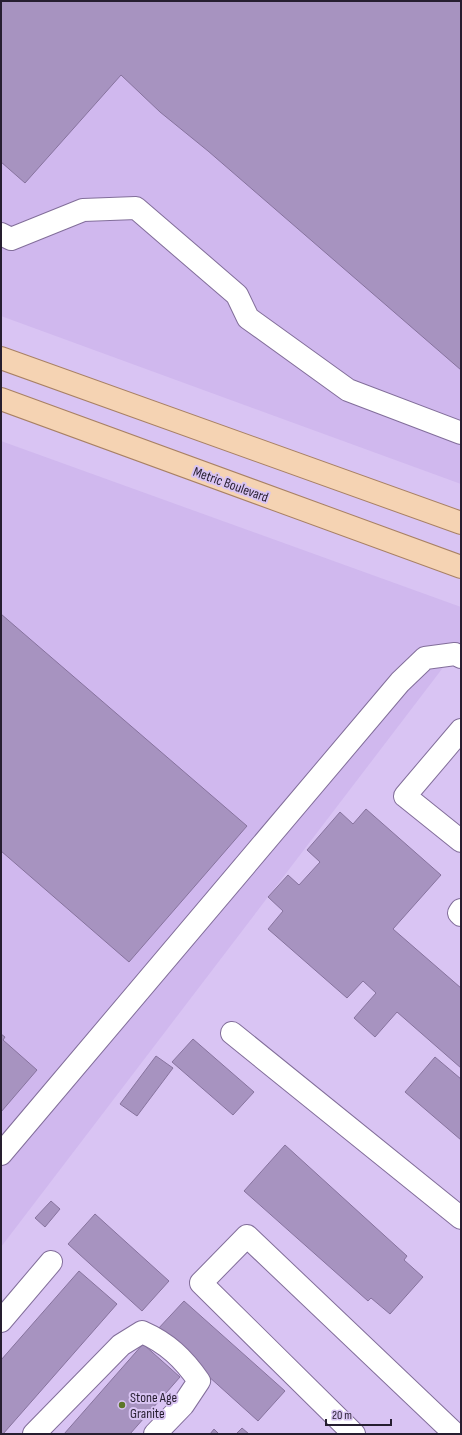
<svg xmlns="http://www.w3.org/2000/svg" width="462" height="1435" font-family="'Sofia Sans Condensed',sans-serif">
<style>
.built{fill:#d0b8ee}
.building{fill:#a793c0;stroke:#87739e}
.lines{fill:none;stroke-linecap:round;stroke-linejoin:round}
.minor-casing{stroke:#826e9a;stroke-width:24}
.major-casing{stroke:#a88164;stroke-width:24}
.minor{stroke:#fff;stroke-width:22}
.major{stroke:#f5d3b3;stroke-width:22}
.poi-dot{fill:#5d7629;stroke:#d9c4f3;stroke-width:1.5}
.labels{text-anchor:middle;stroke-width:4;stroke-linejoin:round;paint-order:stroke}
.street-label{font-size:14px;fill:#261e30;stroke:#d9c4f3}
.poi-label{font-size:14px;fill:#261e30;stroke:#d9c4f3;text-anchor:start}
</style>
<rect width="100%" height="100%" fill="#d9c4f3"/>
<!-- built -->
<g class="built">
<polygon points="1,1 461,1 461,484 1,316"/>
<polygon points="1,441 461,607 461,644 1,1247"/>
</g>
<!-- building -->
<g class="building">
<polygon points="1,1 461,1 461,370 208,151 160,112 121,75 25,183 1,162"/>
<polygon points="1,614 247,826 129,962 1,851"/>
<polygon points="366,809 441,875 393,929 461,988 461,1068 397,1012 375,1037 354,1018 376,993 363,981 347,998 268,929 283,911 268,897 288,875 299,885 320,862 307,850 340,812 353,824"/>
<polygon points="1,1034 5,1037 3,1040 37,1070 1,1112"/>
<polygon points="193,1039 254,1092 233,1115 172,1062"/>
<polygon points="156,1056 173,1068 137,1116 120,1104"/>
<polygon points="435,1057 461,1079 461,1140 405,1092"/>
<polygon points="285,1145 407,1256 404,1260 423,1277 390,1314 371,1298 368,1301 244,1191"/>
<polygon points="51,1201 60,1209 45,1227 35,1218"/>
<polygon points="95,1214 169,1281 142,1311 68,1244"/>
<polygon points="79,1271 117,1304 3,1434 1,1434 1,1360"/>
<polygon points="184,1301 285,1391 258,1421 157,1330"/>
<polygon points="143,1344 180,1377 130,1434 64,1434"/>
<polygon points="242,1428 249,1434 236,1434"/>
<polygon points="214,1429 219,1434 210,1434"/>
</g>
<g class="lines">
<defs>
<g id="minor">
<polyline points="1,234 11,239 83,210 136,208 237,295 248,318 348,390 461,433"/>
<polyline points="461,730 405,796 461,841"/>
<polyline points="461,910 459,913 461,915"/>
<polyline points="232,1033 461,1218"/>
<polyline points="1,1154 400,682 425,658 455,654 461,657"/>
<polyline points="1,1321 51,1262"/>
<path d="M34 1434 121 1345 142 1332C167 1343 183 1358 199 1381L183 1405 155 1434"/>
<polyline points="354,1434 201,1283 247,1236 453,1432"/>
</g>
<g id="major">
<polyline points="1,358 461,523"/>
<polyline points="1,399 461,567"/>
</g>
</defs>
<!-- minor casing -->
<use href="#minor" class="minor-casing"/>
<!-- major casing -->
<use href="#major" class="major-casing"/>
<!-- minor -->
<use href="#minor" class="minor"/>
<!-- major -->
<use href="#major" class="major"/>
</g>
<!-- markers -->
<circle class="poi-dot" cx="122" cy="1405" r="4"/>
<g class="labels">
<!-- street labels -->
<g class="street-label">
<text transform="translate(231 484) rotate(20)" y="5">Metric Boulevard</text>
</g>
<!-- poi labels -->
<g class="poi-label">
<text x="130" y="1402">Stone Age<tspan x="130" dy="16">Granite</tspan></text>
</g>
</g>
<!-- border -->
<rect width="462" height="1435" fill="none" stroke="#261e30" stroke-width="4"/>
<!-- scale -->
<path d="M326 1419v6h65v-6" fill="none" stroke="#261e30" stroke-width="2"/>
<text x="332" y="1419" font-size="12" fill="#261e30" stroke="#d9c4f3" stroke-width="3" paint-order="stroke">20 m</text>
</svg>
